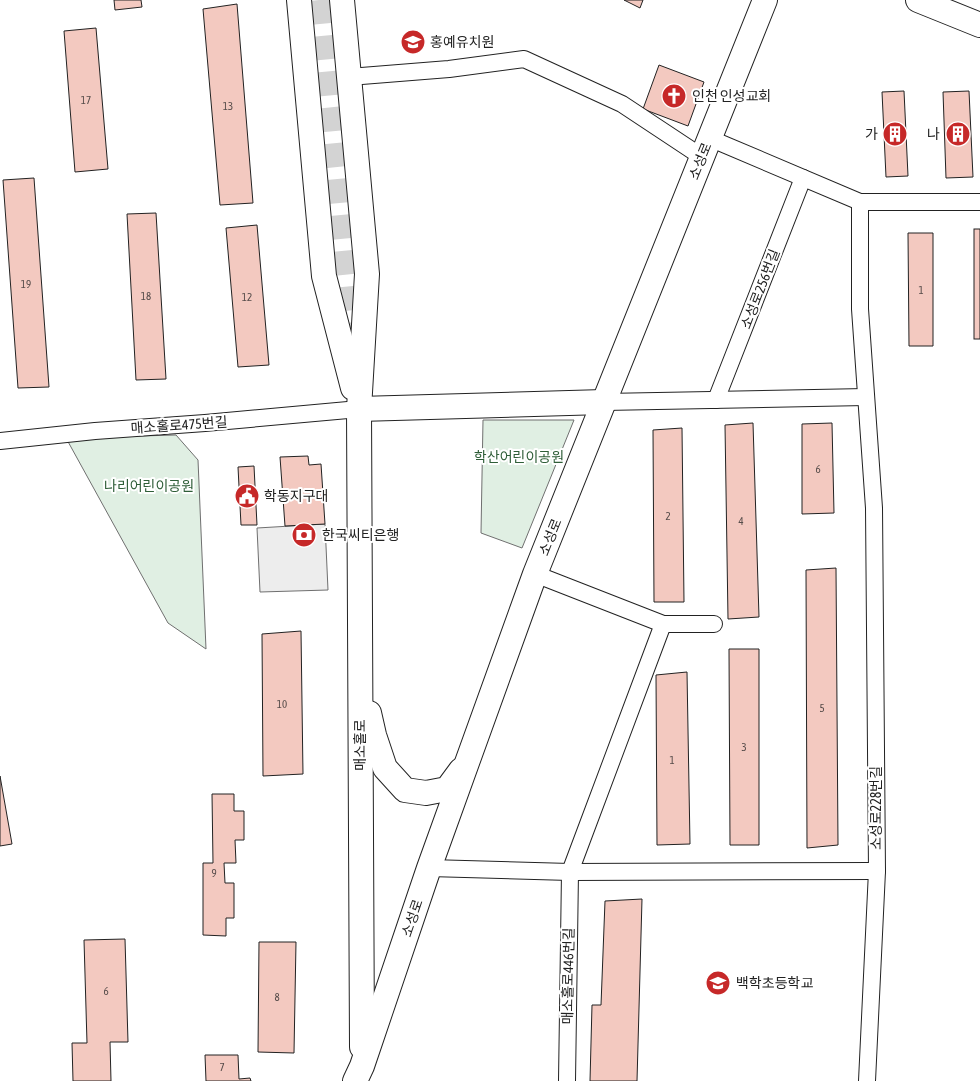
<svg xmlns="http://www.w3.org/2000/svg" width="980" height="1081" font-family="'Asap Condensed','Noto Sans KR',sans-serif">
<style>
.green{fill:#e0efe3;stroke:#6f6f6f}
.parking{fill:#ededed;stroke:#6f6f6f}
.building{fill:#f3c9c0;stroke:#222}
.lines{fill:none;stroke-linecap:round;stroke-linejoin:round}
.secondary-tunnel{stroke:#d3d3d3;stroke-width:24;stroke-dasharray:24 12;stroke-linecap:butt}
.street-casing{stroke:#222;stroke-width:18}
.secondary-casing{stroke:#222;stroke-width:26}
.street{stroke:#fff;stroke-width:16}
.secondary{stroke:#fff;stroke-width:24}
.labels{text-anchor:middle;stroke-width:4;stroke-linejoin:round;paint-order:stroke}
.number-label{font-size:11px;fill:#564c4a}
.poi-label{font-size:14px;fill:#222;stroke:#fff;text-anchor:start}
.street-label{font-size:14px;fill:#222;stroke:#fff}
.park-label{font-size:14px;fill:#2f5e38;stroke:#fff}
</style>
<rect width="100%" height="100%" fill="#fff"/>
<!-- green -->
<g class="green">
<polygon points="483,420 574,420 522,548 481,533"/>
<polygon points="176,435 198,460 206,649 168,623 66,438"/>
</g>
<!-- parking -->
<polygon class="parking" points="325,524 328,590 260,592 257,528"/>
<!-- building -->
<g class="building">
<polygon points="114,0 141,0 142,7 115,10"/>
<polygon points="624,0 643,0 640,8"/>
<polygon points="237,4 253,203 220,205 203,9"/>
<polygon points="96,28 108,169 75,172 64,31"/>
<polygon points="659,65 704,82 688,126 643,109"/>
<polygon points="904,91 908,176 886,177 882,92"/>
<polygon points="969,91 973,177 946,178 943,92"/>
<polygon points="34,178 49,387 18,388 3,180"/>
<polygon points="156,213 166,379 136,380 127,214"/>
<polygon points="257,225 269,365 238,367 226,228"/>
<rect x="974" y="229" width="6" height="110"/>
<polygon points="908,233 933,233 933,346 909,346"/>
<polygon points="753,423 759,617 728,619 725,425"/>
<polygon points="832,423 834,513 802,514 802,424"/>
<polygon points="682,428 684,602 654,602 653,430"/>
<polygon points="308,456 309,465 321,464 325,524 285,526 280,457"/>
<polygon points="254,466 257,525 241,525 238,467"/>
<polygon points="836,568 838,845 807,848 806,570"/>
<polygon points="301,631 303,774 263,776 262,634"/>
<polygon points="729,649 759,649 759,845 730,845"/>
<polygon points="687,672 690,844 657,845 656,675"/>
<polygon points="0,776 12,844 0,846"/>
<polygon points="212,794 234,794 234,811 244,811 244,840 235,840 236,863 224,863 225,883 234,883 234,918 226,918 226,936 203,935 203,863 213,863"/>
<polygon points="642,899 637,1081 590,1081 592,1005 601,1005 605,901"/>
<polygon points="125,939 128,1042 110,1042 111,1081 73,1081 72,1043 87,1043 84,940"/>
<polygon points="259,942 296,942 294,1053 258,1052"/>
<polygon points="205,1055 238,1055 239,1079 250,1078 251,1081 206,1081"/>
</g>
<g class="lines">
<!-- secondary-tunnel -->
<polyline class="secondary-tunnel" points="319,0 354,367"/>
<defs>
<g id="street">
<polyline points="349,77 449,69 524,59 622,104 702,157"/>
<polyline points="709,138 860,202 980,202"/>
<polyline points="860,202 860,309 874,508 877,871 867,1081"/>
<polyline points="716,400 803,178"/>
<polyline points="604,402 866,397"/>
<polyline points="0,441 95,431 205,423 359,409"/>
<polyline points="535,574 663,624 714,624"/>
<polyline points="429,868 570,872 877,871"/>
<polyline points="567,1081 570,872 663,624"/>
</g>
<g id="secondary">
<polyline points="299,0 324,276 353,388"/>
<polyline points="342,0 367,274 359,409 362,1047"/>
<polyline points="918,0 980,25"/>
<polyline points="359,409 604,402"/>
<polyline points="369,713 374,735 385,768 405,790 426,793 447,789 461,770"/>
<polyline points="355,1081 362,1066 429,868 535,574 765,0"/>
</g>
</defs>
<!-- street casing -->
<use href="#street" class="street-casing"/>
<!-- secondary casing -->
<use href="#secondary" class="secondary-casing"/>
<!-- street -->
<use href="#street" class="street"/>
<!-- secondary -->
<use href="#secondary" class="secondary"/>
</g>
<!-- icons -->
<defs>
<symbol id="school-disc" viewBox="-11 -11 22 22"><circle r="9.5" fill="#c62828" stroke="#fff"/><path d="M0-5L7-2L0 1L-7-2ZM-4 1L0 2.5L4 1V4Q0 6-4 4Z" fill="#fff"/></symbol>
<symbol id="church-disc" viewBox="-11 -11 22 22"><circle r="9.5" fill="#c62828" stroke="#fff"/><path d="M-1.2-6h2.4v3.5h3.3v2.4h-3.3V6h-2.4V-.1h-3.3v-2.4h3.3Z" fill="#fff"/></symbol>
<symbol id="building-disc" viewBox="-11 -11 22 22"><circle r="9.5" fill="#c62828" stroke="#fff"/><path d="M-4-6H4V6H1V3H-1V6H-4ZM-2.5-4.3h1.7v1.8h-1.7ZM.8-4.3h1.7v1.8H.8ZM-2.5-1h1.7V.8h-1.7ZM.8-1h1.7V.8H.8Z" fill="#fff"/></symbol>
<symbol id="civic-disc" viewBox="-11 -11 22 22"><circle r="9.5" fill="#c62828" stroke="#fff"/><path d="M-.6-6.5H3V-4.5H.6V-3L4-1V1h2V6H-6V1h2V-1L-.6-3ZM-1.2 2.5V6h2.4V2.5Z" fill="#fff"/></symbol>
<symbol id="bank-disc" viewBox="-11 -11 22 22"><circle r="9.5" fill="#c62828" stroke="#fff"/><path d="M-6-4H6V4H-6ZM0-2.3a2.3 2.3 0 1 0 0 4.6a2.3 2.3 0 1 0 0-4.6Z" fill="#fff"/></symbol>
</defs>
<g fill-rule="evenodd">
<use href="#school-disc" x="399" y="28" width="28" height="28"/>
<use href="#church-disc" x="660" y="82" width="28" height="28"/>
<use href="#building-disc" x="881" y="120" width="28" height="28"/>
<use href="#building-disc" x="944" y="120" width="28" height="28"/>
<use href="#civic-disc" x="233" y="482" width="28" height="28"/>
<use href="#bank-disc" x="290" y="521" width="28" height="28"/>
<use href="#school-disc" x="704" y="969" width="28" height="28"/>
</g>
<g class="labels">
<!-- number labels -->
<g class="number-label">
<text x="86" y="104">17</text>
<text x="228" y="110">13</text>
<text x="26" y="288">19</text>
<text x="921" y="294">1</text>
<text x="146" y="300">18</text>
<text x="247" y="301">12</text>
<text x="818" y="473">6</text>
<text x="668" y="520">2</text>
<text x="741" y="525">4</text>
<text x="282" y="708">10</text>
<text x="822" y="712">5</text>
<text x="744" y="751">3</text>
<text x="672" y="764">1</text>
<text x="214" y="877">9</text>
<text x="106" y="995">6</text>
<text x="277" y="1001">8</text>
<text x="222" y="1071">7</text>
</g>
<!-- poi labels -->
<g class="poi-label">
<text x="430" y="47">홍예유치원</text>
<text x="692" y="101">인천 인성교회</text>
<text x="878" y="139" text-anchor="end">가</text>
<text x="940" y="139" text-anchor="end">나</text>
<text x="264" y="501">학동지구대</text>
<text x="322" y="540">한국씨티은행</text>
<text x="736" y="988">백학초등학교</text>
</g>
<!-- street labels -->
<g class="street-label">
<text transform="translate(700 161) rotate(-68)" y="5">소성로</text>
<text transform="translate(760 289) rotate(-69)" y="5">소성로256번길</text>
<text transform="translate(179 425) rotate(-4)" y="5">매소홀로475번길</text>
<text transform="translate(550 537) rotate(-68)" y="5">소성로</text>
<text transform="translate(360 745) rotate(-90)" y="5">매소홀로</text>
<text transform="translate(876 808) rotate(-90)" y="5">소성로228번길</text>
<text transform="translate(412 918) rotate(-71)" y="5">소성로</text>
<text transform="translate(568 976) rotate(-89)" y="5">매소홀로446번길</text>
</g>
<!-- park labels -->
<g class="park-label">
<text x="519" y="462">학산어린이공원</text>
<text x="149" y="491">나리어린이공원</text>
</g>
</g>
</svg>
